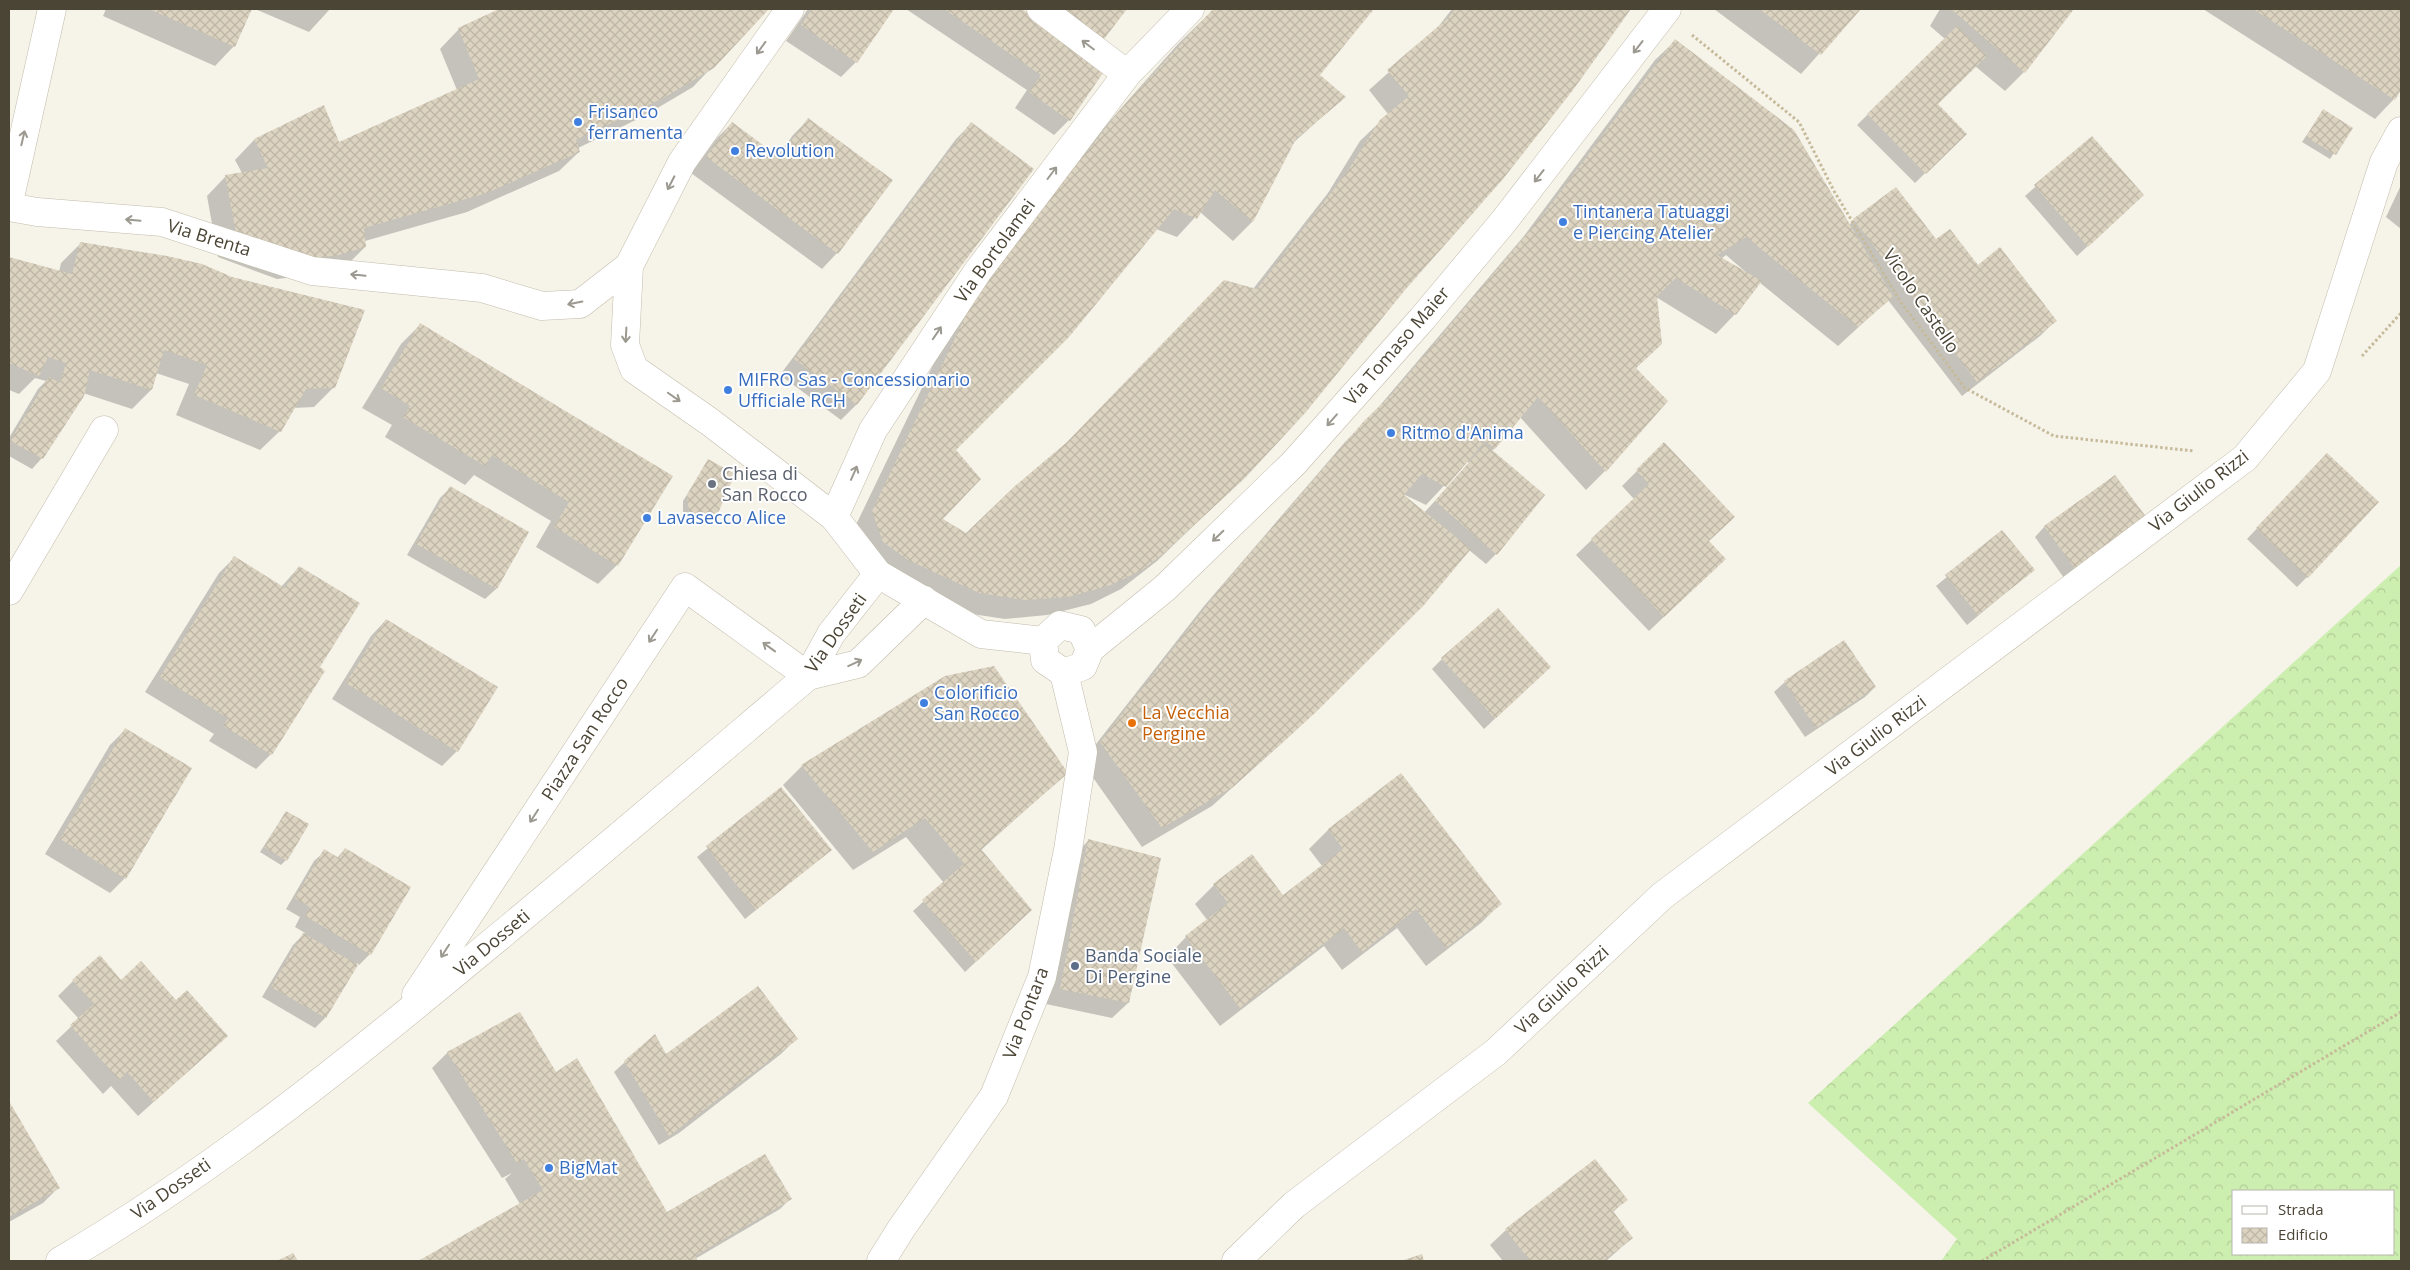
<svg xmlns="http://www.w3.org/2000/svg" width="2410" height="1270" font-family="'Open Sans',sans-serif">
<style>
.forest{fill:url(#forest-crowns);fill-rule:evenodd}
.shadow{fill:#0003;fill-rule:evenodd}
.building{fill:url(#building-cross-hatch)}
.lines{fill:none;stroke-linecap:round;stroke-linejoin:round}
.minor-casing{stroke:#c3bcab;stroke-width:29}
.path{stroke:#c6ba9a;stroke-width:3;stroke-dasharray:2.5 2.5;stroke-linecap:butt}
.minor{stroke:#fff;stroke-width:28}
.oneway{stroke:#9c9990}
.shop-dot{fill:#3f7fe0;stroke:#fff;stroke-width:2}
.worship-dot{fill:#6b7280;stroke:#fff;stroke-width:2}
.food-dot{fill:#e8710a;stroke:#fff;stroke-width:2}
.service-dot{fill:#5c6f8a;stroke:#fff;stroke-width:2}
.labels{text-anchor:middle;stroke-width:4;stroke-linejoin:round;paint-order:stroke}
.shop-label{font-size:18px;fill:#366cbe;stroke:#fff;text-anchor:start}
.street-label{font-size:18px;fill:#4b4536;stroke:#fff}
.worship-label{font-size:18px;fill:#5b616d;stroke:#fff;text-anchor:start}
.food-label{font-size:18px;fill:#c56008;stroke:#fff;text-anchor:start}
.service-label{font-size:18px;fill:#4e5e75;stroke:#fff;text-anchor:start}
</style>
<defs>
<pattern id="forest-crowns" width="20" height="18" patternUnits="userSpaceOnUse" patternTransform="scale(1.25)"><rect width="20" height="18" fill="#cceeaf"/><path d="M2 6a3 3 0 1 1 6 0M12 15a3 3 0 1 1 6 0" fill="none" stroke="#b1cd97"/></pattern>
<pattern id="building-cross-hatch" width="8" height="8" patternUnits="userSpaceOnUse" patternTransform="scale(1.25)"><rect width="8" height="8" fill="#dcd3c0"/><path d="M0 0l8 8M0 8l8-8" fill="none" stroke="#beb6a6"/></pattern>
</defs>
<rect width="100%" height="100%" fill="#f6f3e9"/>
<!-- forest -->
<path class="forest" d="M2401 565V1261H1941L1957 1239 1808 1103ZM2234 1191H2394V1254H2234Z"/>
<!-- shadow -->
<g class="shadow">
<polygon points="106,9 251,9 234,46 215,66 103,16"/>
<polygon points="255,9 330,9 309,32"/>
<polygon points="502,9 767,9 693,87 644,116 578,148 579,152 559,171 467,212 365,241 365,247 346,266 319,274 277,279 218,257 207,196 226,176 242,173 235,160 254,140 324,107 338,144 457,90 440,49 459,29"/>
<polygon points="808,9 892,9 856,62 841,77 786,41"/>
<polygon points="906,9 1019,9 1065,40 1069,120 1054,135 1015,108 1027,90"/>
<polygon points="1028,9 1125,9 1103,38 1088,53"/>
<polygon points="1214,9 1372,9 1319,75 1344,97 1292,144 1252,222 1233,241 1200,212 1177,237 1156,229 955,450 941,519 966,534 1253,289 1328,193 1360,141 1388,114 1369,90 1435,31 1452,9 1628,9 1597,56 1529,144 1473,213 1404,290 1244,477 1157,561 1121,589 1091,604 1047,615 1005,619 959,612 888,579 853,531 960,309 1101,131 1178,44"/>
<polygon points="1714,9 1859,9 1801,74"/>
<polygon points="1940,9 2072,9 2024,72 2005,91 1975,66 1936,105 1965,134 1915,183 1857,125 1945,39 1930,26"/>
<polygon points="2203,9 2401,9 2401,87 2394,99 2375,119"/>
<path d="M1675 41 1849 225 1854 220 1936 241 1977 266 2055 321 2040 336 1962 396 1888 300 1838 346 1759 282 1735 314 1716 334 1656 297 1661 344 1635 369 1667 401 1605 471 1586 490 1520 417 1492 451 1496 554 1486 564 1469 550 1293 733 1212 806 1142 847 1082 762 1204 606 1345 442 1371 416 1524 236 1655 60ZM1726 255 1747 273V274L1721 259ZM1467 461 1469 463 1424 513 1402 496 1403 494 1426 505Z"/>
<polygon points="2323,111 2351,128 2330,159 2302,142"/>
<polygon points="808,120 891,181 837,253 822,269 691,173 717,138 732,123 777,157 793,135"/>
<polygon points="971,124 1032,169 856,405 841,420 780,375 956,139"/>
<polygon points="2092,137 2132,205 2077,256 2025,196"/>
<polygon points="2401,185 2401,229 2386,217"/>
<polygon points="81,243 334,387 314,407 293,408 280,431 260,450 176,415 189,384 156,373 151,390 132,409 83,393 42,458 32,469 9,456 9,438 38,389 46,381 35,378 19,394 9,390 9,258 59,272 61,263"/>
<polygon points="420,325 671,476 617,565 598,584 536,547 551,521 474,475 465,485 385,437 392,425 362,408 401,344"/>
<polygon points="708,461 715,512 706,521 696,522 686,518 683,511 683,501"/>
<polygon points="2317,465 2307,577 2297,587 2247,539"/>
<polygon points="1637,471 1725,559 1649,631 1576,555 1634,499 1622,486"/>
<polygon points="450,488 528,533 496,589 485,599 407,555 440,498"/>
<polygon points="2045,526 2135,528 2064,578 2035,537"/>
<polygon points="2002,531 2033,570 1967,625 1936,586"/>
<polygon points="234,558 281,587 299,567 318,668 271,754 256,769 209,741 214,734 145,692 219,573"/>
<polygon points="386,620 457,751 442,766 332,699 371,636"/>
<polygon points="1844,641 1875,687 1865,697 1805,737 1774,692 1785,682"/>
<polygon points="1442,659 1539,677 1484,729 1432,669"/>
<polygon points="125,730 125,878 110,893 45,854 110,745"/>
<polygon points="802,766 1066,773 980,851 1020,920 965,972 913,911 944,883 906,837 853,870 783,785"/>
<polygon points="1400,775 1500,904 1481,923 1426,966 1397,928 1342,970 1324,946 1220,1026 1167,957 1186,937 1208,921 1195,904 1214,885 1282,897 1322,866 1309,849 1328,830"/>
<polygon points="781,789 830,850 745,919 697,857"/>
<polygon points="286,812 286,860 281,865 260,852"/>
<polygon points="1088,841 1128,1003 1112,1018 1046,1004 1073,856"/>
<polygon points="345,849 409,887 370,954 359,965 357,963 325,1018 315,1028 262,997 293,945 305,933 295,927 300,917 286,909 314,861 325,851 337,858"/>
<polygon points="73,981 121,981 227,1036 138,1116 111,1086 103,1094 56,1041 79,1019 58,996"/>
<polygon points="519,1013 556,1073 666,1213 790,1199 780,1209 695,1259 696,1261 421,1261 520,1204 505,1179 512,1173 502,1178 432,1068 447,1053"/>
<polygon points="796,1039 781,1054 679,1133 659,1145 614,1072 625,1062"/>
<polygon points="9,1103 58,1188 43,1203 9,1222"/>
<polygon points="1595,1161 1626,1200 1612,1213 1632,1238 1606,1261 1503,1261 1490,1245 1506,1230"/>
</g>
<!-- building -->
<g class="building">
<polygon points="149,9 252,9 235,47"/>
<polygon points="499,9 769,9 714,68 665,97 576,140 580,152 487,193 364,228 366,247 339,255 297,260 237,238 225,175 268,168 254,139 324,105 339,142 479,79 458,28"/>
<polygon points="812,9 894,9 857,63 801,25"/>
<polygon points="944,9 1022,9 1066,39 1103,73 1070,121 1029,92 1041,75"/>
<polygon points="1063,9 1127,9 1104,39"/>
<polygon points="1213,9 1374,9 1320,75 1346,97 1296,139 1253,222 1215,190 1197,219 1174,209 1069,337 956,450 981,479 943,519 966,533 1015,486 1067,442 1224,280 1257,289 1347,172 1380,120 1409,96 1387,70 1448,18 1455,9 1631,9 1573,90 1503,179 1405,290 1306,412 1245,478 1163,554 1142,570 1111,585 1068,597 1025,600 979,593 908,560 883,542 872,511 979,288 1120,110"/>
<polygon points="1759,9 1861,9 1821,55"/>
<polygon points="1951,9 2074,9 2025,73"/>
<polygon points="2253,9 2401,9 2401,90 2395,100"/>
<polygon points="1957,26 1987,56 1938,104 1967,134 1926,174 1867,114"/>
<polygon points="1675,39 1794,130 1893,297 1858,327 1746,237 1717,255 1762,281 1736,315 1676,278 1657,296 1662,344 1636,368 1668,401 1606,472 1538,397 1495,449 1485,441 1446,487 1422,474 1404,495 1471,549 1424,605 1314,714 1233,787 1162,828 1100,742 1223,585 1364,421 1390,396 1543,215"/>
<polygon points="2323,109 2353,128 2336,155 2306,137"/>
<polygon points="808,118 893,180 838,254 706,157 732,122 779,157"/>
<polygon points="971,122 1034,169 857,405 794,359"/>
<polygon points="2092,136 2144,195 2088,247 2034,185"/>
<polygon points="1896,187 1936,239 1950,229 1978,265 2000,247 2057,321 1977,382 1853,219"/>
<polygon points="80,242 167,256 202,264 232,277 365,310 335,388 306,389 281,432 194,395 207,365 164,350 152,390 90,370 84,396 43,459 10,441 49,377 60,383 66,363 48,357 39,376 9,363 9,257 72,274"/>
<polygon points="420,323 673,476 618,566 554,527 569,502 492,455 485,466 403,417 410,406 381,388"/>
<polygon points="1664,442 1735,517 1709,541 1726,559 1664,617 1591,539 1649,484 1636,470"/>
<polygon points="1485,444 1545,495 1497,555 1435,501"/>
<polygon points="2327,453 2379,502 2308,578 2256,528"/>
<polygon points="708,459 735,474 719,511 712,516 702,518 691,513 688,506 687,495"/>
<polygon points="2115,475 2147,518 2075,569 2044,526"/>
<polygon points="450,486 529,532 497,589 416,544"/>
<polygon points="2002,530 2035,570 1978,615 1945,575"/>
<polygon points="234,556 285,588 299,566 360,603 320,667 325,671 272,755 223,726 228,718 160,677"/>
<polygon points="1498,608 1551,667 1495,719 1441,658"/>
<polygon points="386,619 498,687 458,752 346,683"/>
<polygon points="1844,640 1876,687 1816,728 1784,681"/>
<polygon points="994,666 1068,773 981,849 1032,910 976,962 922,900 964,864 925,818 873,852 801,765 945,676"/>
<polygon points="125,728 192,768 126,879 60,839"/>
<polygon points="1401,773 1502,904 1446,948 1416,909 1362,952 1344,928 1240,1008 1185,936 1228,903 1213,884 1252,854 1283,895 1343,849 1328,829"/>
<polygon points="781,787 832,850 756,910 706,846"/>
<polygon points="286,811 309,824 287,861 264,847"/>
<polygon points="1088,839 1161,858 1129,1003 1060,989"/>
<polygon points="345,848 411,887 371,955 305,916 310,907 295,898 324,849 339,858"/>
<polygon points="303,933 358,965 326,1018 271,987"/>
<polygon points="100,955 121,980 141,961 176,1000 187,990 228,1036 154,1102 127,1072 119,1080 70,1025 94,1004 72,980"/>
<polygon points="758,986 798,1039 669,1136 624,1061 655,1034 666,1054"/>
<polygon points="520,1012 556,1072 577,1058 667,1212 765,1154 792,1199 695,1256 698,1261 418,1261 543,1190 524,1159 517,1163 447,1052"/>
<polygon points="9,1101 60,1188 9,1217"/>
<polygon points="1595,1159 1628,1200 1613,1211 1633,1238 1603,1261 1530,1261 1505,1229"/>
<polygon points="293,1253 298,1261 277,1261"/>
<polygon points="1422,1254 1424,1261 1401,1261"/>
</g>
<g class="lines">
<defs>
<g id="minor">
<polyline points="790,9 682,162 629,266 625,345 634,369 710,422 834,517 878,574 981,634 1043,641"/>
<polyline points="1041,9 1127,74"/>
<polyline points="9,202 52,9"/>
<polyline points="9,207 37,212 162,222 312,271 482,288 542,306 580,304 629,266"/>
<polyline points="834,517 873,430 978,271 1127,74 1190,9"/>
<polyline points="9,591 104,430"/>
<polygon points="1060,625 1081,630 1090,649 1083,666 1064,673 1045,660 1043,641"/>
<polyline points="1090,649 1165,588 1294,463 1422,319 1504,221 1667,9"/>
<polyline points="808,676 858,664 924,600"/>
<polyline points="416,995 685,587 808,676"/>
<path d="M60 1261C207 1175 341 1068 472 959 585 866 696 771 808 676L831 634 878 574"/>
<polyline points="881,1261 901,1229 994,1096 1042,977 1068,850 1083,752 1064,673"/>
<polyline points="1236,1261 1294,1205 1496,1052 1662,896 2245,458 2317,371 2384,162 2401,131"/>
</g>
</defs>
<!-- minor casing -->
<use href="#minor" class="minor-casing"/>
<!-- path -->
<g class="path">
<polyline points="1692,35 1799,122 1834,191 1900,301 1965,388 2054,436 2194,451"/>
<polyline points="2362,356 2401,313"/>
<polyline points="1982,1261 2401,1012"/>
</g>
<!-- minor -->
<use href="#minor" class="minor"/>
</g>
<!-- one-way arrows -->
<defs><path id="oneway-shaft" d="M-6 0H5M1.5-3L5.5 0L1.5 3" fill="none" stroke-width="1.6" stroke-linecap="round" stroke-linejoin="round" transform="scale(1.25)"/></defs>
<g class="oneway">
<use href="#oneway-shaft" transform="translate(1088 45) rotate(-143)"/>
<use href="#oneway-shaft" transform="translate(1638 47) rotate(128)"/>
<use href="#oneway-shaft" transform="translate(761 48) rotate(126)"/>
<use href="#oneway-shaft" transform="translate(23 138) rotate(-77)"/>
<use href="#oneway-shaft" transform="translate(1052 173) rotate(-53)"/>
<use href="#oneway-shaft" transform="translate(1539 176) rotate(128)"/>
<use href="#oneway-shaft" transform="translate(671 183) rotate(117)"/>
<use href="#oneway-shaft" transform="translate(133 220) rotate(-175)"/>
<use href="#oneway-shaft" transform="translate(358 275) rotate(-174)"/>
<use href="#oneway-shaft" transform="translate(575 303) rotate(169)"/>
<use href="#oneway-shaft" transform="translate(937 333) rotate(-56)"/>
<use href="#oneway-shaft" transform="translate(626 335) rotate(93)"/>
<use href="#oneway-shaft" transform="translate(674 397) rotate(35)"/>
<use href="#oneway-shaft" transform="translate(1332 420) rotate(131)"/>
<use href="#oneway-shaft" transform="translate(854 473) rotate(-66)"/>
<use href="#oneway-shaft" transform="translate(1218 536) rotate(136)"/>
<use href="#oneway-shaft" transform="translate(653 636) rotate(123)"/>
<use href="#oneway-shaft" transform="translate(769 647) rotate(-144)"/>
<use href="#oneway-shaft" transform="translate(855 663) rotate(-25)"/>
<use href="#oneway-shaft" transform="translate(534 816) rotate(123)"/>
<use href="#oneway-shaft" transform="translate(445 951) rotate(123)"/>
</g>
<!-- markers -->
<g class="shop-dot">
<circle cx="578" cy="122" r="5"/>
<circle cx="735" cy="151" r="5"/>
<circle cx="1563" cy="222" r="5"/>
<circle cx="728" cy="390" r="5"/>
<circle cx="1391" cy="433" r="5"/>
<circle cx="647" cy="518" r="5"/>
<circle cx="924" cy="703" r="5"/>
<circle cx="549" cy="1168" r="5"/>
</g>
<circle class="worship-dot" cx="712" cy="484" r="5"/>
<circle class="food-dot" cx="1132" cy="723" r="5"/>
<circle class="service-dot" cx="1075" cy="966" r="5"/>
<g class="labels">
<!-- shop labels -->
<g class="shop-label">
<text x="588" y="118">Frisanco<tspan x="588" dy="21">ferramenta</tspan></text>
<text x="745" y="157">Revolution</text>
<text x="1573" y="218">Tintanera Tatuaggi<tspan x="1573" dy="21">e Piercing Atelier</tspan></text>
<text x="738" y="386">MIFRO Sas - Concessionario<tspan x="738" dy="21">Ufficiale RCH</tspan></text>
<text x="1401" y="439">Ritmo d'Anima</text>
<text x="657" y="524">Lavasecco Alice</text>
<text x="934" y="699">Colorificio<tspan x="934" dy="21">San Rocco</tspan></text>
<text x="559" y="1174">BigMat</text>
</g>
<!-- street labels -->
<g class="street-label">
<text transform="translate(209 238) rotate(17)" y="6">Via Brenta</text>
<text transform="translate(995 251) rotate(-54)" y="6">Via Bortolamei</text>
<text transform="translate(1921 301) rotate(56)" y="6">Vicolo Castello</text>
<text transform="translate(1397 346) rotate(-49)" y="6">Via Tomaso Maier</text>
<text transform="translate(2199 491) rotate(-38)" y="6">Via Giulio Rizzi</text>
<text transform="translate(836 633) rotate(-55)" y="6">Via Dosseti</text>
<text transform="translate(1876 736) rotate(-37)" y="6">Via Giulio Rizzi</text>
<text transform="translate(585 739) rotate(-57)" y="6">Piazza San Rocco</text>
<text transform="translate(492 943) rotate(-40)" y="6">Via Dosseti</text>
<text transform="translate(1562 990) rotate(-43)" y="6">Via Giulio Rizzi</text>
<text transform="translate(1026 1013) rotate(-69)" y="6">Via Pontara</text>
<text transform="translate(171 1189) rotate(-35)" y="6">Via Dosseti</text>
</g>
<!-- worship labels -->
<g class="worship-label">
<text x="722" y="480">Chiesa di<tspan x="722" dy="21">San Rocco</tspan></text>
</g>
<!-- food labels -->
<g class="food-label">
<text x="1142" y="719">La Vecchia<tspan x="1142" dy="21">Pergine</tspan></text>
</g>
<!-- service labels -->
<g class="service-label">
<text x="1085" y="962">Banda Sociale<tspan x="1085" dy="21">Di Pergine</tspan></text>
</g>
</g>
<!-- border -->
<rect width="2410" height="1270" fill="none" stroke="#4b4536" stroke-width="20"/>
<!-- legend -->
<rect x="2232" y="1190" width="162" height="65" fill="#ffffff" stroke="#b7b5af"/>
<rect x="2242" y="1206" width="25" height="8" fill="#ffffff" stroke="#b7b5af"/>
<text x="2278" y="1215" font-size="15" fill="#4b4536">Strada</text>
<rect x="2242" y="1228" width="25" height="15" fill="url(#building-cross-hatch)" stroke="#b7b5af"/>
<text x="2278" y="1240" font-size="15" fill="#4b4536">Edificio</text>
</svg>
